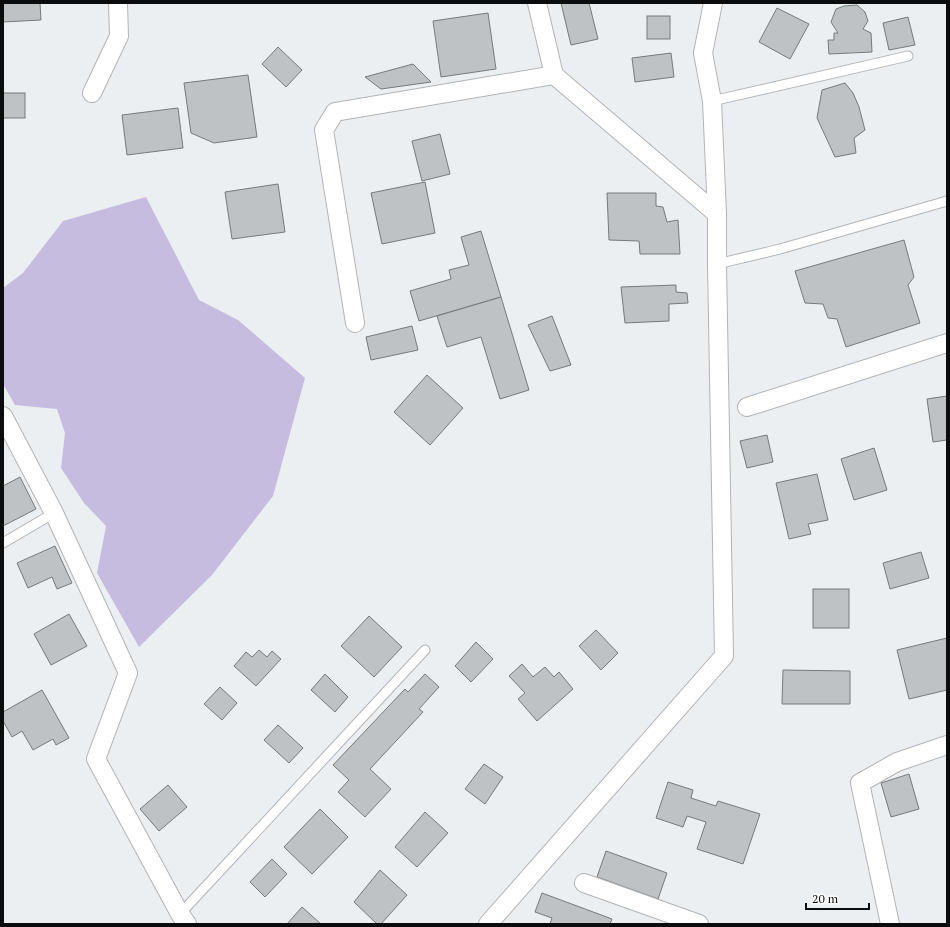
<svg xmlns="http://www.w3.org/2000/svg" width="950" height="927" font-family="'PT Serif',serif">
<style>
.green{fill:#c6bcdf}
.building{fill:#bec2c4;stroke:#757a7b}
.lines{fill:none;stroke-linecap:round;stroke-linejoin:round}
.service-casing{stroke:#b1b4b7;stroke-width:11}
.minor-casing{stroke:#b1b4b7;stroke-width:20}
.service{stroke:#fff;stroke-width:9}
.minor{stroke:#fff;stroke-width:18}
</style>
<rect width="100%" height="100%" fill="#eceff2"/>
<!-- green -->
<polygon class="green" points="146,197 199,300 238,320 305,378 273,496 212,575 139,647 97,573 106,526 84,503 61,468 65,433 57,409 15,405 3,384 3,288 23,273 63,221"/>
<!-- building -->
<g class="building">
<polygon points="3,3 40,3 41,20 3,22"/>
<polygon points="561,3 589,3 598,39 571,45"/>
<polygon points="857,5 865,12 868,21 863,29 871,33 872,52 829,54 828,40 834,40 834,33 838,33 831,22 836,9 844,6"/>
<polygon points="777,8 809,24 790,59 759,42"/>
<polygon points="488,13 496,69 441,77 433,21"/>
<rect x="647" y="16" width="23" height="23"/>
<polygon points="908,17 915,45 889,50 883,23"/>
<polygon points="278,47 302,70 286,87 262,64"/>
<polygon points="671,53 674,77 635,82 632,58"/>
<polygon points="413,64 431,82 381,89 365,77"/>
<polygon points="248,75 257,137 214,143 191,133 184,83"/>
<polygon points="845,83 853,93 859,107 865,130 854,138 856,153 835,157 817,118 822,90"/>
<rect x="3" y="93" width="22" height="25"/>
<polygon points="178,108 183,148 127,155 122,115"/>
<polygon points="440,134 450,174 422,181 412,141"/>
<polygon points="425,182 435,233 382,244 371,193"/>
<polygon points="278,184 285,232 232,239 225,192"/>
<polygon points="607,193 656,193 656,206 663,207 667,222 678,220 680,254 640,254 639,241 609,240"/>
<polygon points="481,231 501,297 419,321 410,291 451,279 449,270 469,265 461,237"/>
<polygon points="904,240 914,277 908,285 920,323 846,347 837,319 828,318 823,304 805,303 795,271"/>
<polygon points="676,285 676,292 687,293 688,303 669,304 669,321 625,323 621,287"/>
<polygon points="501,297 529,390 500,399 481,337 447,347 437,316"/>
<polygon points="552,316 571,365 550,371 528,325"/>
<polygon points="412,326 418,350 371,360 366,337"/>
<polygon points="427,375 463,408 430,445 394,412"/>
<polygon points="947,396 947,440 933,442 927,399"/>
<polygon points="767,435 773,462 747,468 740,441"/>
<polygon points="874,448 887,490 854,500 841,459"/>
<polygon points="817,474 828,520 808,524 811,534 789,539 776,483"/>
<polygon points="20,477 36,509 3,526 3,486"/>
<polygon points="55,546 72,583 57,589 52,577 28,588 17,563"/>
<polygon points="921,552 929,578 890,589 883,563"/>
<rect x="813" y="589" width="36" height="39"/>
<polygon points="69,614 87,646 51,665 34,634"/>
<polygon points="369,616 402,647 374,677 341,646"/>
<polygon points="596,630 618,653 601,670 579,646"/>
<polygon points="947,638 947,690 909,699 897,650"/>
<polygon points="476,642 493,659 471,682 455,666"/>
<polygon points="259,650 267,657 272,651 281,659 256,686 234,666 246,652 252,657"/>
<polygon points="522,664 533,677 545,667 554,677 559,672 573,689 537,721 518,699 525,693 509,676"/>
<polygon points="783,670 850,671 850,704 782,704"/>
<polygon points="325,674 348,697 335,712 311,690"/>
<polygon points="425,674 439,687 419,709 423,712 370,769 391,789 365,817 338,792 349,780 333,765 405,689 408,692"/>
<polygon points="220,687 237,703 222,720 204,704"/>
<polygon points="42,690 69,738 56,745 53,739 33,750 22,731 12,737 3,721 3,712"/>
<polygon points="278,725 303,748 289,763 264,740"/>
<polygon points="484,764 503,777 485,804 465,789"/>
<polygon points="909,774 919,809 891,817 881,783"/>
<polygon points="668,782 693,790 691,798 716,806 718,801 760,814 743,864 697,849 706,822 687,816 683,827 656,818"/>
<polygon points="168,785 187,807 159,831 140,809"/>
<polygon points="320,809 348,837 312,874 284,847"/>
<polygon points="425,812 448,833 417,867 395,847"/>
<polygon points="606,851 667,873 658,899 597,877"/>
<polygon points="272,859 287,874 265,897 250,882"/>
<polygon points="380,870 407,895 381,924 377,924 354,902"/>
<polygon points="542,893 612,919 610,924 550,924 552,918 535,912"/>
<polygon points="302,907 321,924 287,924"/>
</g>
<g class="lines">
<defs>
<g id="service">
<polyline points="712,101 908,56"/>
<polyline points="717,264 780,249 947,201"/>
<polyline points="3,543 54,513"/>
<polyline points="180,914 425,650"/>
</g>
<g id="minor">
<polyline points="537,3 554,75"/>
<polyline points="92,93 119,36 118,3"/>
<polyline points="355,323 324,130 335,112 554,75 717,214"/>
<polyline points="747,407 947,343"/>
<polyline points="3,416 54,513 128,673 96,759 180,914 187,924"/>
<polyline points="584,883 699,924"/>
<polyline points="488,924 724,656 717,264 717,214 712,101 703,53 713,3"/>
<polyline points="890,924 860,783 897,762 947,745"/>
</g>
</defs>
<!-- service casing -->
<use href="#service" class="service-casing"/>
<!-- minor casing -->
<use href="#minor" class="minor-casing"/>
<!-- service -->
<use href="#service" class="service"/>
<!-- minor -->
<use href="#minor" class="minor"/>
</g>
<!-- border -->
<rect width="950" height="927" fill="none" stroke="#0b0c0d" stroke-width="8"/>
<!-- scale -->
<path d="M806 903v6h63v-6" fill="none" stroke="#0b0c0d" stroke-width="2"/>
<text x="812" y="903" font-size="12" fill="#0b0c0d" stroke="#ffffff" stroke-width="3" paint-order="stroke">20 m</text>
</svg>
